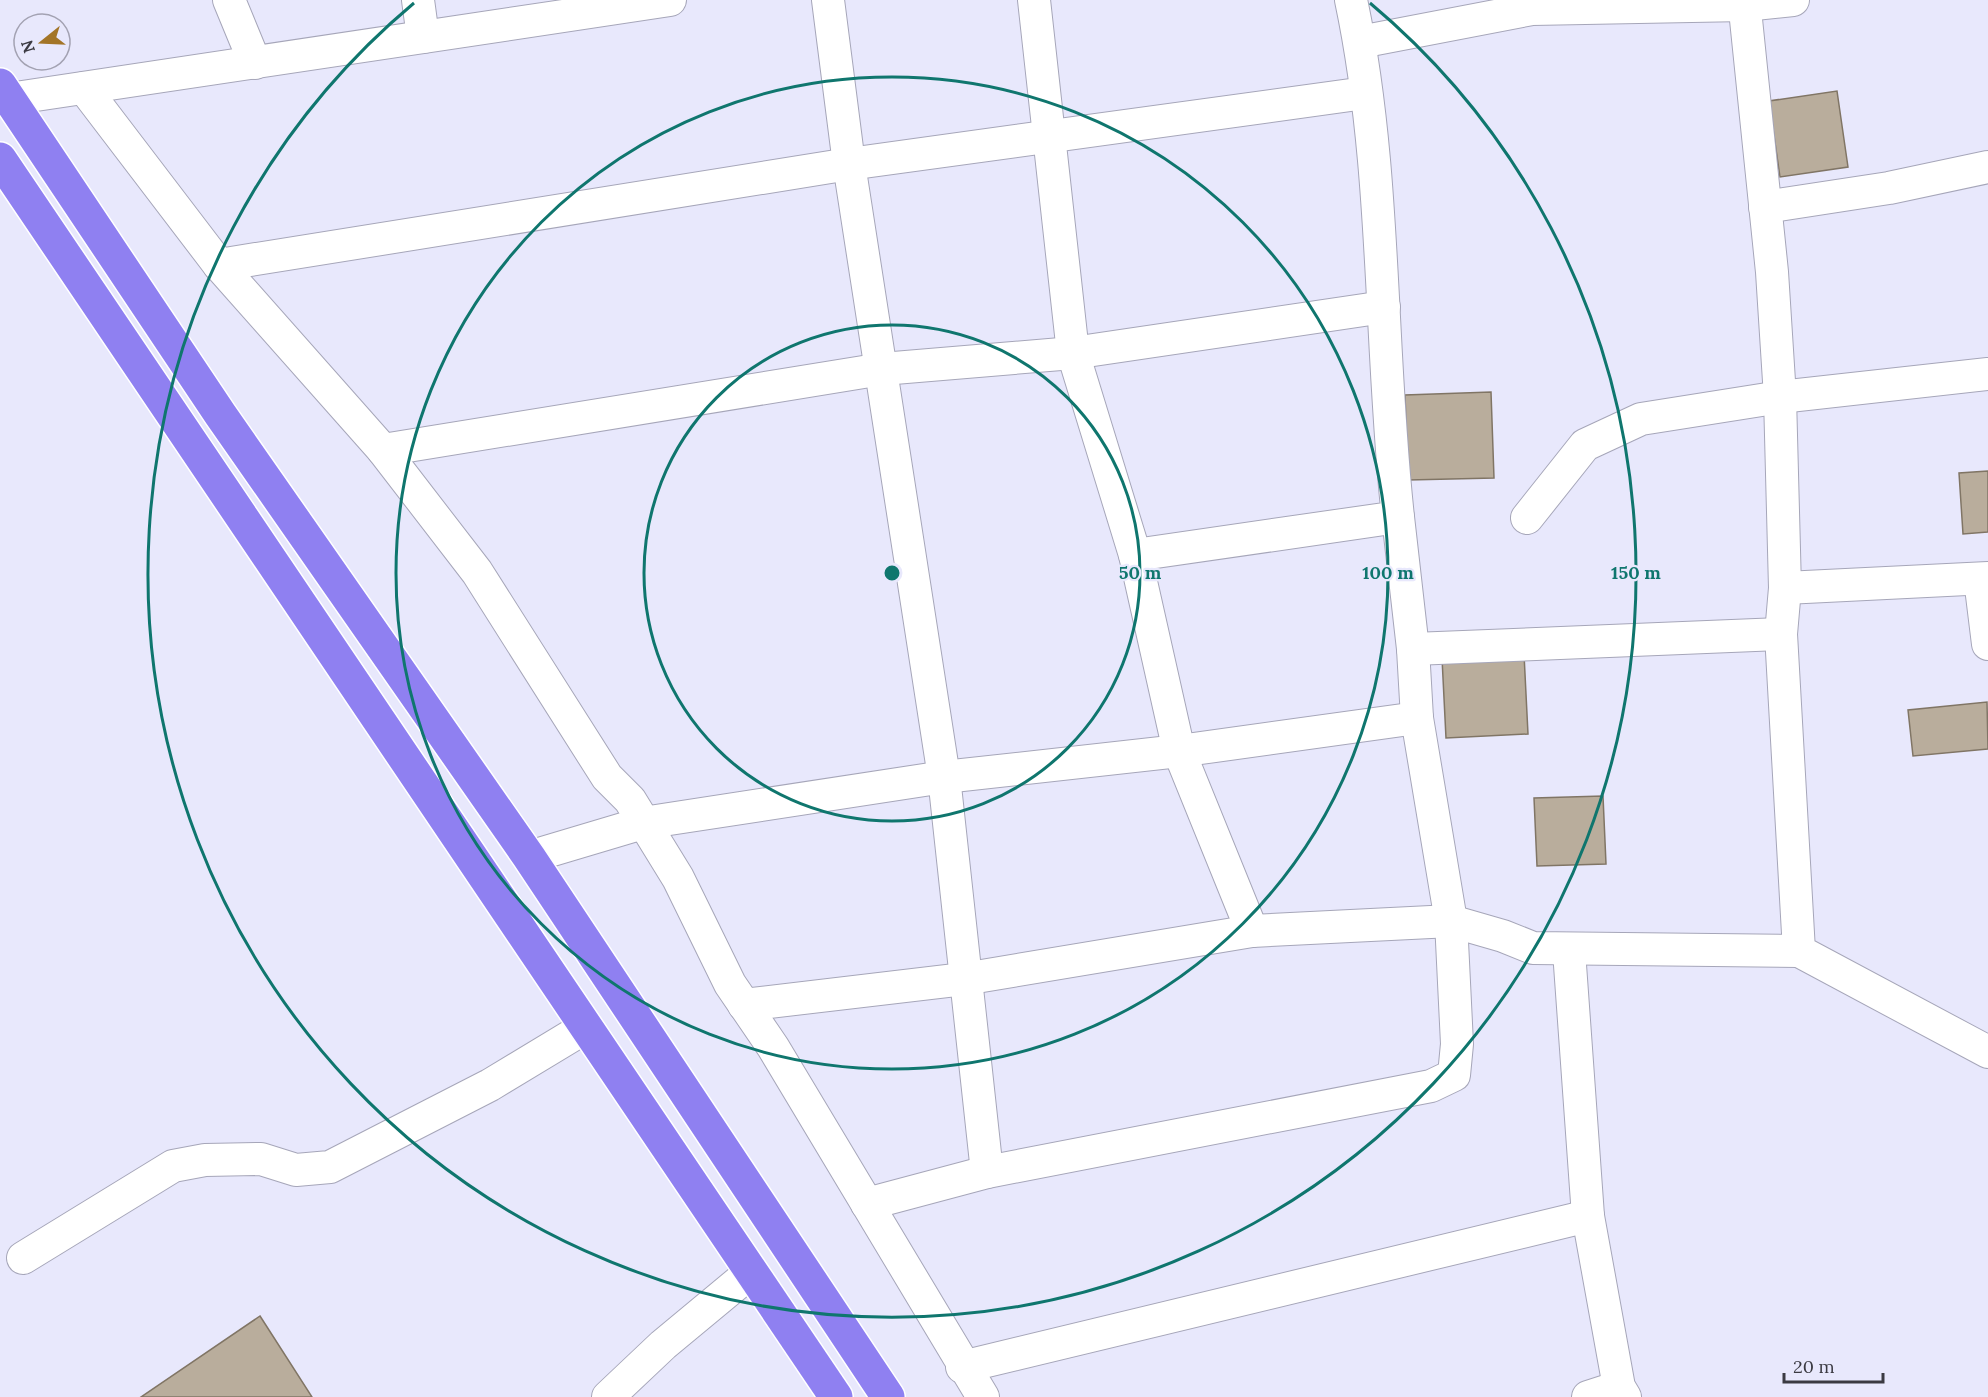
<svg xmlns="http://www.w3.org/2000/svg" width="1988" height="1397" font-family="Lora,serif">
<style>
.building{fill:#b9ad9c;stroke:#807565;stroke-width:1.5}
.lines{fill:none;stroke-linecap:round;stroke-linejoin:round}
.minor-casing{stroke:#a6a6b9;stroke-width:34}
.highway-casing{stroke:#fff;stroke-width:36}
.minor{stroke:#fff;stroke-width:32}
.highway{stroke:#8f80f1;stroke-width:33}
.ring{fill:none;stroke:#0f766e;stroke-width:3}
.centre{fill:#0f766e;stroke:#e8e8fc;stroke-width:3}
.ring-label{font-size:18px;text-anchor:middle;font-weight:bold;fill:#0f766e;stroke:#e8e8fc;stroke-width:4.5;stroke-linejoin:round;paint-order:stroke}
</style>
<rect width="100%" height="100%" fill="#e8e8fc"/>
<!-- building -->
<g class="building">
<polygon points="1837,91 1848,167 1780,177 1769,101"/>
<polygon points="1491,392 1494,478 1408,480 1405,395"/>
<polygon points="1988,471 1988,532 1963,534 1959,473"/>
<polygon points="1524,654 1528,734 1446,738 1442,658"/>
<polygon points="1987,702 1988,749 1913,756 1908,710"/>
<polygon points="1603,796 1606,864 1537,866 1534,798"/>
<polygon points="260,1316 312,1397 141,1397"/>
</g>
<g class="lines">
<defs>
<g id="minor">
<polyline points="229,0 255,63"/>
<polyline points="418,0 423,37"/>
<polyline points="828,0 849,164 944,777 987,1172"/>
<polyline points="1034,0 1073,353 1135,555 1179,751 1252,931"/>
<polyline points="1744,0 1772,272 1780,397 1785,588 1781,634 1799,951 1988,1052"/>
<polyline points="1360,42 1532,9 1745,5 1793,0"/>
<polyline points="84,88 219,265 383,450 477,572 607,777 630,800 678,878 730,984 773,1047 983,1397"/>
<polyline points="9,99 670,0"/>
<polyline points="1765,207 1889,188 1988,167"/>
<polyline points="219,265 849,164 1365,93"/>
<polyline points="383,450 882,369 1073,353 1384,307"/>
<polyline points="1527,518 1585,445 1641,419 1780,397 1988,374"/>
<path d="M1135 555 1398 517C1379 345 1387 170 1351 0"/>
<polyline points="1980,579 1988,644"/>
<polyline points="1785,588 1988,578"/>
<polyline points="1413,649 1781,634"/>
<polyline points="529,857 643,823 944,777 1179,751 1417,718"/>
<polyline points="1569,951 1588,1216 1619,1387 1625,1397"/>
<polyline points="744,1005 964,979 1252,931 1451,921 1503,936 1533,948 1799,951"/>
<polyline points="867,1204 987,1172 1431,1086 1454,1075 1457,1044 1451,921 1417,718 1413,649 1398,517"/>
<polyline points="23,1258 173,1166 205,1160 261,1159 296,1170 330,1167 490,1085 586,1027"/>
<polyline points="962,1367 1588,1216"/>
<polyline points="608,1397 663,1345 751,1272"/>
<polyline points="1588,1397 1619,1387"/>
</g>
<g id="highway">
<polyline points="0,85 220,414 529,857 888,1397"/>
<polyline points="0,159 836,1397"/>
</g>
</defs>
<!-- minor casing -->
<use href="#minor" class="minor-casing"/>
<!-- highway casing -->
<use href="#highway" class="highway-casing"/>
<!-- minor -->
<use href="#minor" class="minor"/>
<!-- highway -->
<use href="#highway" class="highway"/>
</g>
<!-- distance rings -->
<g class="ring">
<circle cx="892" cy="573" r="248"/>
<circle cx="892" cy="573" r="496"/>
<path d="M1370 3A744 744 0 1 1 414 3"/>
</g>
<circle cx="892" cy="573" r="9" class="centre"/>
<g class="ring-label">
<text x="1140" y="579">50 m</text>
<text x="1388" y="579">100 m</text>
<text x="1636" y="579">150 m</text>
</g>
<!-- north arrow -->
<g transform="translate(42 42) rotate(252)"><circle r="28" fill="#e8e8fc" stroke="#a3a2b2" stroke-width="1.5"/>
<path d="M0-4.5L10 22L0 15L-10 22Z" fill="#a37527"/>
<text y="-9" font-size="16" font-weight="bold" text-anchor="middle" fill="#3b3a42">N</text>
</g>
<!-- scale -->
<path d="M1784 1373v9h99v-9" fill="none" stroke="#3b3a42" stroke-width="3"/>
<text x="1793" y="1373" font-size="18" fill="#3b3a42" stroke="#e8e8fc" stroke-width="4.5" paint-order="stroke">20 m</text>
</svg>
